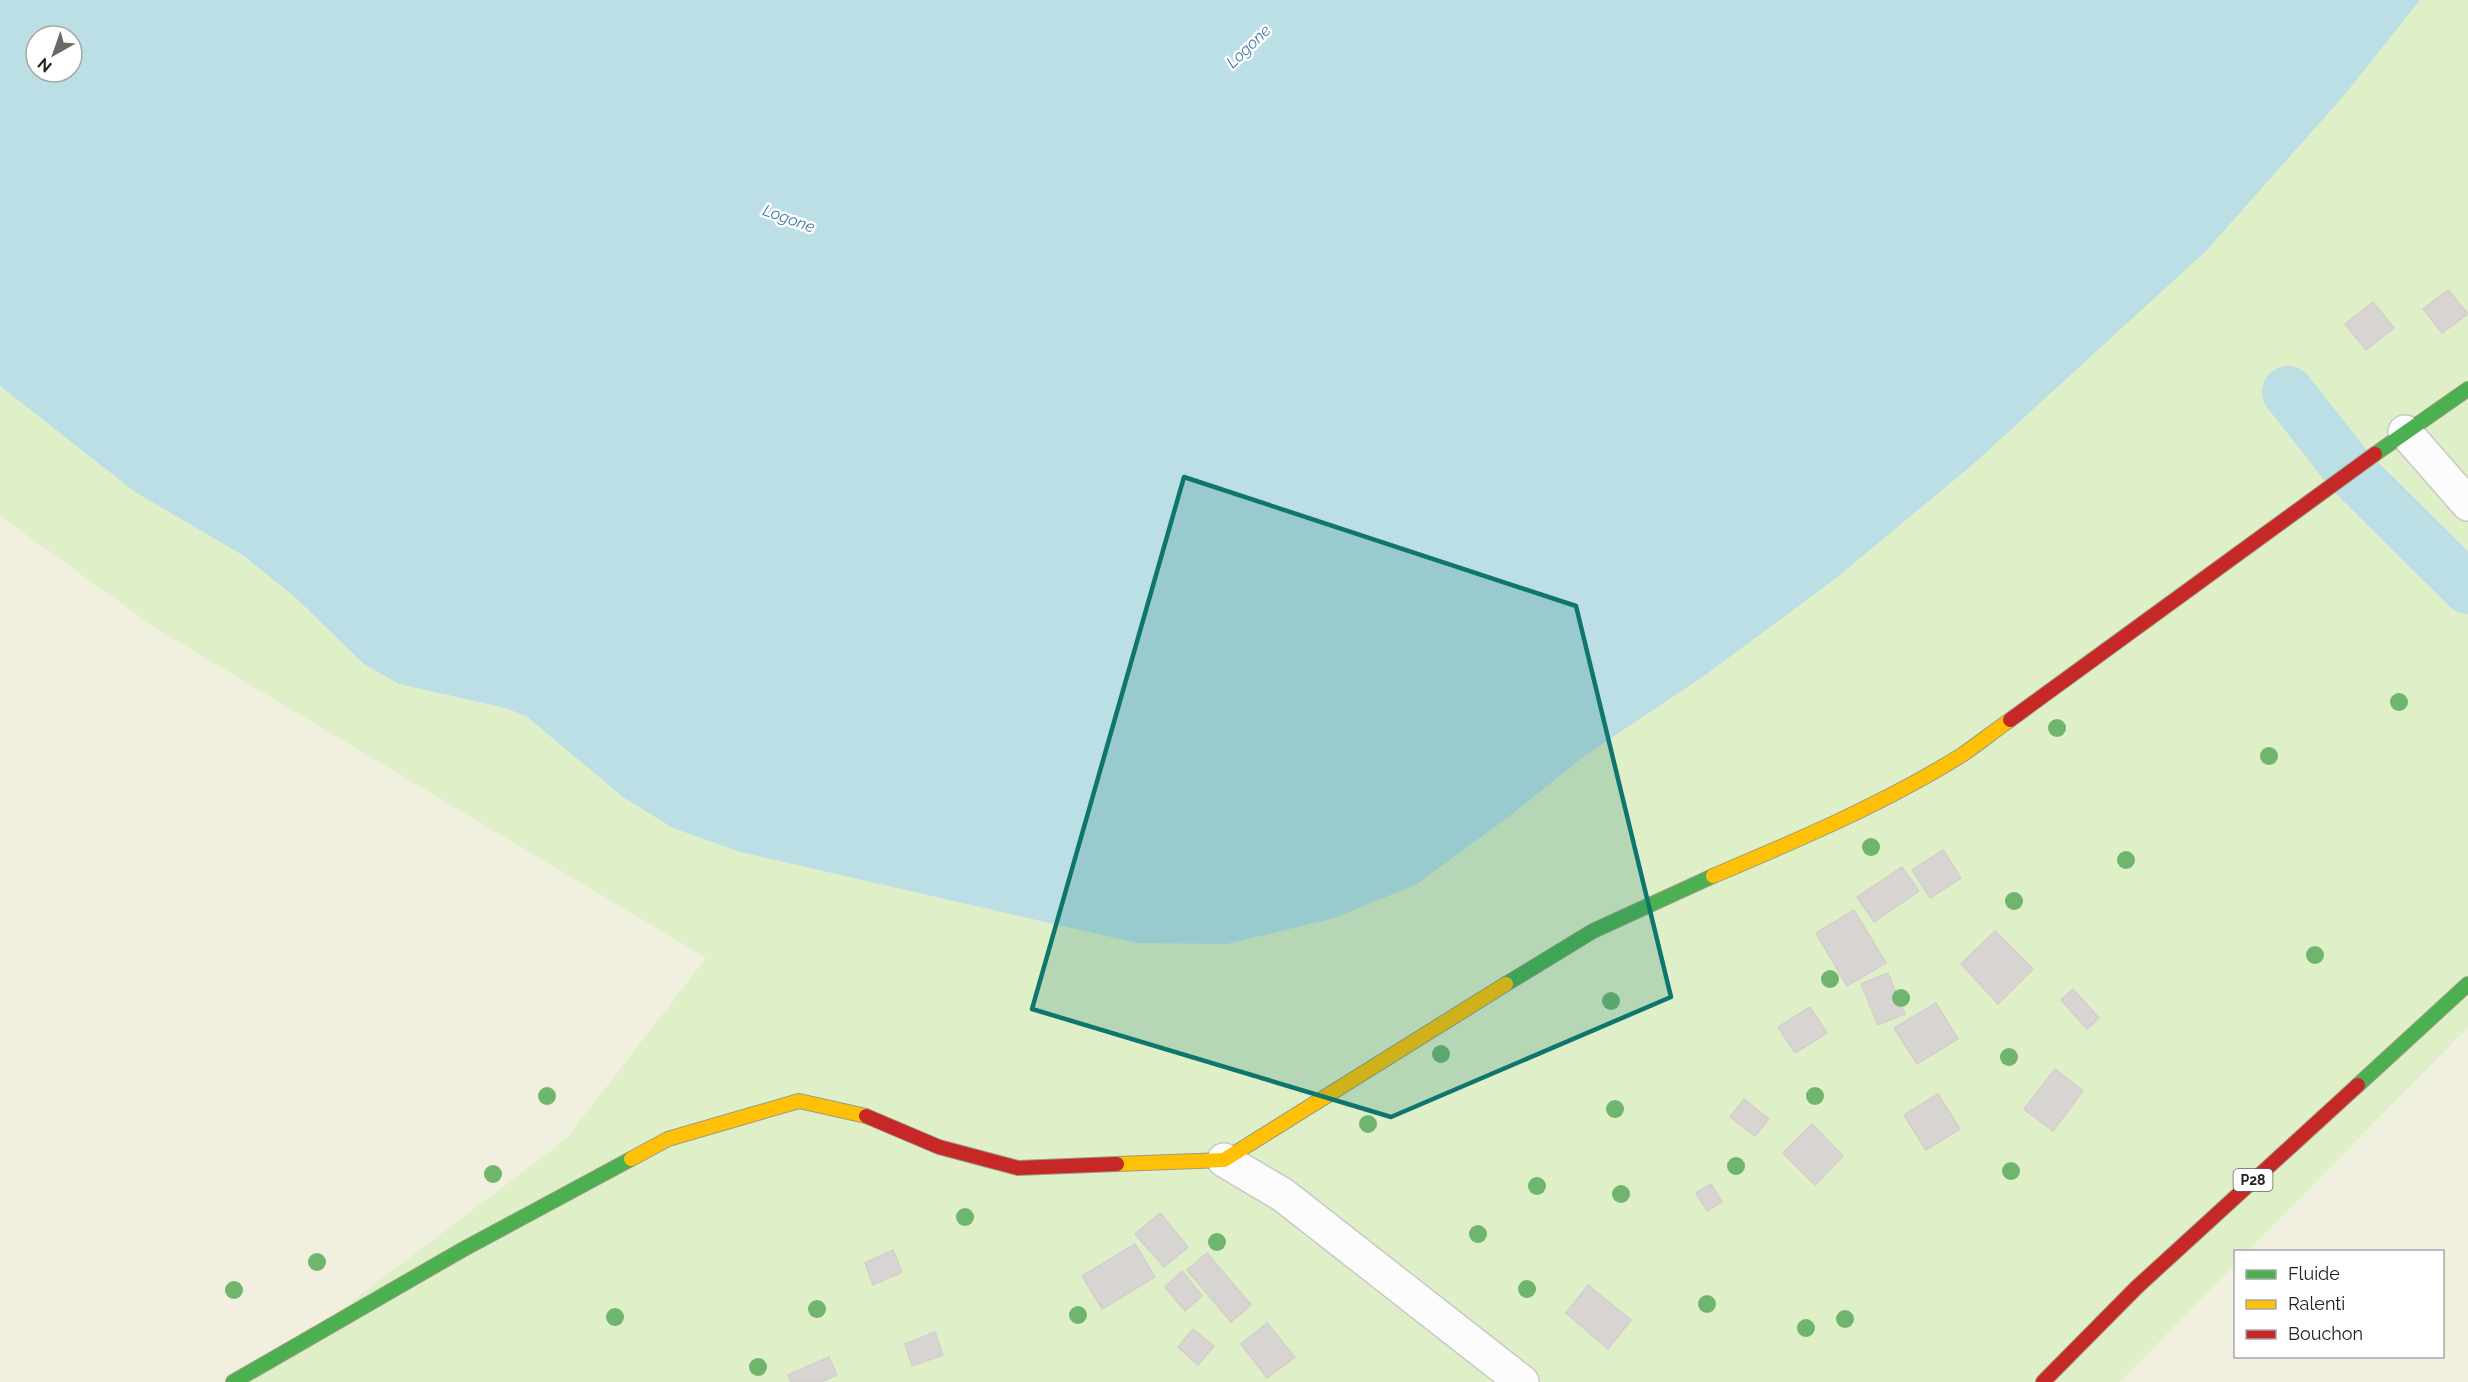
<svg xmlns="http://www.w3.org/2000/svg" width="2468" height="1382" font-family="Raleway,sans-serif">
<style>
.farmland{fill:#f1f0de}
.grass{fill:#dfefc8}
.water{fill:#bcdfe5;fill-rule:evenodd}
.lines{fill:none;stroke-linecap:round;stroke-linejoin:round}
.canal{stroke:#bcdfe5;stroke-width:52}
.building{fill:#d7d4d2;stroke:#d4cfcc;stroke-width:1.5}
.street-casing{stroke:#c9c8c7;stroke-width:36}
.fast-casing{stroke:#9b9c81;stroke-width:16}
.slow-casing{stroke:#9b9c81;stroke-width:16}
.jam-casing{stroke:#9b9c81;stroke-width:16}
.street{stroke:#fdfcfc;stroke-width:33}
.fast{stroke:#4caf50;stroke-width:14}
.slow{stroke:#ffc107;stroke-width:14}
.jam{stroke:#c62828;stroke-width:14}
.tree{fill:#6fb56e}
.marked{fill:#0f766e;fill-opacity:0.2;stroke:#0f766e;stroke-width:4.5;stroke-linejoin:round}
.labels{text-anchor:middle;stroke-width:5;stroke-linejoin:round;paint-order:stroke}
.shield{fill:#fff;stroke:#646464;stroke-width:1.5}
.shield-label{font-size:14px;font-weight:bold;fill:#222}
.water-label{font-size:16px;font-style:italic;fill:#417ba9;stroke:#fff}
</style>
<rect width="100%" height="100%" fill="#f0eeeb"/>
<!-- farmland -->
<g class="farmland">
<polygon points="0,516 157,629 706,958 566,1139 246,1382 0,1382"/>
<polygon points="2468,1027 2468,1382 2120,1382 2235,1264 2236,1356 2442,1356 2442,1252 2248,1251"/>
</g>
<!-- grass -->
<polygon class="grass" points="2420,0 2468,0 2468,1027 2248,1251 2236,1252 2235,1264 2120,1382 246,1382 566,1139 706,958 157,629 0,516 0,386 135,492 244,556 297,599 445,695 505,708 526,716 673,828 740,852 1137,942 1227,944 1335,918 1511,815 1583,757 1704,676 1835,579 1970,467 2347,92"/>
<!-- water -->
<path class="water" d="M0 0H2420L2347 92 2206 251 1970 467 1835 579 1704 676 1583 757 1511 815 1417 884 1335 918 1227 944 1137 943 740 852 673 828 623 797 526 716 505 708 399 684 364 664 297 599 244 556 135 492 0 386ZM36 36H72V72H36Z"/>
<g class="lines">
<!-- canal -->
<polyline class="canal" points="2288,392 2351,472 2468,588"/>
</g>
<!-- building -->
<g class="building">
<polygon points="2448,290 2468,314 2442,333 2423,309"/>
<polygon points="2373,302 2394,328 2366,350 2345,324"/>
<polygon points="1943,850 1961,878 1930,898 1912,870"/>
<polygon points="1902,867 1919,891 1874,922 1857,897"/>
<polygon points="1854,910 1886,963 1847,986 1816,933"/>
<polygon points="1995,931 2033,969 1998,1004 1961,964"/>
<polygon points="1888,973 1905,1014 1878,1025 1861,984"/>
<polygon points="2073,989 2099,1018 2087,1029 2061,1000"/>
<polygon points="1936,1003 1958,1039 1917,1064 1894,1028"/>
<polygon points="1810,1007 1827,1033 1795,1053 1778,1027"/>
<polygon points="2055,1069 2083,1091 2053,1131 2024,1109"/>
<polygon points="1938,1094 1960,1129 1926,1150 1904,1115"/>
<polygon points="1744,1099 1769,1119 1755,1136 1730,1117"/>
<polygon points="1812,1124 1843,1156 1815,1185 1783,1153"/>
<polygon points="1711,1184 1722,1202 1707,1211 1696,1193"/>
<polygon points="1160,1213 1188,1247 1164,1267 1135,1234"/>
<polygon points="1135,1244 1155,1277 1102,1309 1082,1276"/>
<polygon points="893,1250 902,1272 873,1285 865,1263"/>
<polygon points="1207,1253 1251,1305 1231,1322 1187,1270"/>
<polygon points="1182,1271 1202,1296 1185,1311 1165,1287"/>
<polygon points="1588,1285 1631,1320 1608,1349 1566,1313"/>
<polygon points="1267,1323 1295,1357 1267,1378 1241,1344"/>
<polygon points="1193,1329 1214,1346 1198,1365 1178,1347"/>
<polygon points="935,1332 943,1355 912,1366 905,1344"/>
<polygon points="829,1357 837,1375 821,1382 791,1382 788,1375"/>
</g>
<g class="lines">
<defs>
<g id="street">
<polyline points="2405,432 2468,504"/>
<polyline points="1224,1160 1283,1195 1522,1382"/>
</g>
<g id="fast">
<polyline points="2375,454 2468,389"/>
<polyline points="1506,984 1593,931 1713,876"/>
<polyline points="2358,1085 2468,984"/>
<polyline points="233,1382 462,1250 631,1159"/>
</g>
<g id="slow">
<path d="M1713 876C1798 840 1883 804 1962 755 1978 744 1994 731 2010 720"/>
<polyline points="631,1159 668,1139 799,1101 866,1116"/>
<polyline points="1117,1164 1224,1160 1506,984"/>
</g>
<g id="jam">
<polyline points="2010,720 2375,454"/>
<polyline points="866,1116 939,1147 1018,1168 1117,1164"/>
<polyline points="2043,1382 2137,1287 2358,1085"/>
</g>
</defs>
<!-- street casing -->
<use href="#street" class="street-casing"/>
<!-- fast casing -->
<use href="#fast" class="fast-casing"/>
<!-- slow casing -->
<use href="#slow" class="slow-casing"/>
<!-- jam casing -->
<use href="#jam" class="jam-casing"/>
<!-- street -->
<use href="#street" class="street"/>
<!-- fast -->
<use href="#fast" class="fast"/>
<!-- slow -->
<use href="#slow" class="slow"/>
<!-- jam -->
<use href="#jam" class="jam"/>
</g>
<!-- trees -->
<g class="tree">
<circle cx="2399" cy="702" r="9"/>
<circle cx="2057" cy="728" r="9"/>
<circle cx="2269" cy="756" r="9"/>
<circle cx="1871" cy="847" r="9"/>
<circle cx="2126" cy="860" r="9"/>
<circle cx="2014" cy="901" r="9"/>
<circle cx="2315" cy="955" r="9"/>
<circle cx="1830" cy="979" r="9"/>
<circle cx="1901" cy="998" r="9"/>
<circle cx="1611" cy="1001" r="9"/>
<circle cx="1441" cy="1054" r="9"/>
<circle cx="2009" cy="1057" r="9"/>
<circle cx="547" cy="1096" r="9"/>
<circle cx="1815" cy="1096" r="9"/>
<circle cx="1615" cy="1109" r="9"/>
<circle cx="1368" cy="1124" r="9"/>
<circle cx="1736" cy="1166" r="9"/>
<circle cx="2011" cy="1171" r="9"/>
<circle cx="493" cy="1174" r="9"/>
<circle cx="1537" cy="1186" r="9"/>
<circle cx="1621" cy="1194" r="9"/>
<circle cx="965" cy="1217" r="9"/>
<circle cx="1478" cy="1234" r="9"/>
<circle cx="1217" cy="1242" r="9"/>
<circle cx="317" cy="1262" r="9"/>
<circle cx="1527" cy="1289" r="9"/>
<circle cx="234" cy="1290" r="9"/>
<circle cx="1707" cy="1304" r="9"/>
<circle cx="817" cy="1309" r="9"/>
<circle cx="1078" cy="1315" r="9"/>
<circle cx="615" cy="1317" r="9"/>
<circle cx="1845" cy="1319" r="9"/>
<circle cx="1806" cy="1328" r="9"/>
<circle cx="758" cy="1367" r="9"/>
</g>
<!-- marked area -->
<path class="marked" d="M1184 477 1576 606 1671 997 1391 1117 1032 1009Z"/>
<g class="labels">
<!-- shield labels -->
<rect class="shield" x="2233.5" y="1169" width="39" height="22" rx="4.5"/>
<g class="shield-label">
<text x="2253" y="1185">P28</text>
</g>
<!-- water labels -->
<g class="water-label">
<text transform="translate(1248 46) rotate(-44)" y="6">Logone</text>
<text transform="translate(789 218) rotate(20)" y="6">Logone</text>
</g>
</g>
<!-- legend -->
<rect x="2234" y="1250" width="210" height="108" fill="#ffffff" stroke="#a7a7a7" stroke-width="1.5"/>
<rect x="2246" y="1270" width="30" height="9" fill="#4caf50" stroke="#a7a7a7" stroke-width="1.5"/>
<text x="2288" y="1280" font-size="18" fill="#222222">Fluide</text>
<rect x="2246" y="1300" width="30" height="9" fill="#ffc107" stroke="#a7a7a7" stroke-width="1.5"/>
<text x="2288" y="1310" font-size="18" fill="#222222">Ralenti</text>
<rect x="2246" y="1330" width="30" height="9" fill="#c62828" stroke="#a7a7a7" stroke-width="1.5"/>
<text x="2288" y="1340" font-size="18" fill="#222222">Bouchon</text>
<!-- north arrow -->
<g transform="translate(54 54) rotate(220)"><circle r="28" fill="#ffffff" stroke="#a7a7a7" stroke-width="1.5"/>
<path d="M0-4.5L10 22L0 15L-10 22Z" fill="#6a6968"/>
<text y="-9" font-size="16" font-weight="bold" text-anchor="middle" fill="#222222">N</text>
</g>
</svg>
